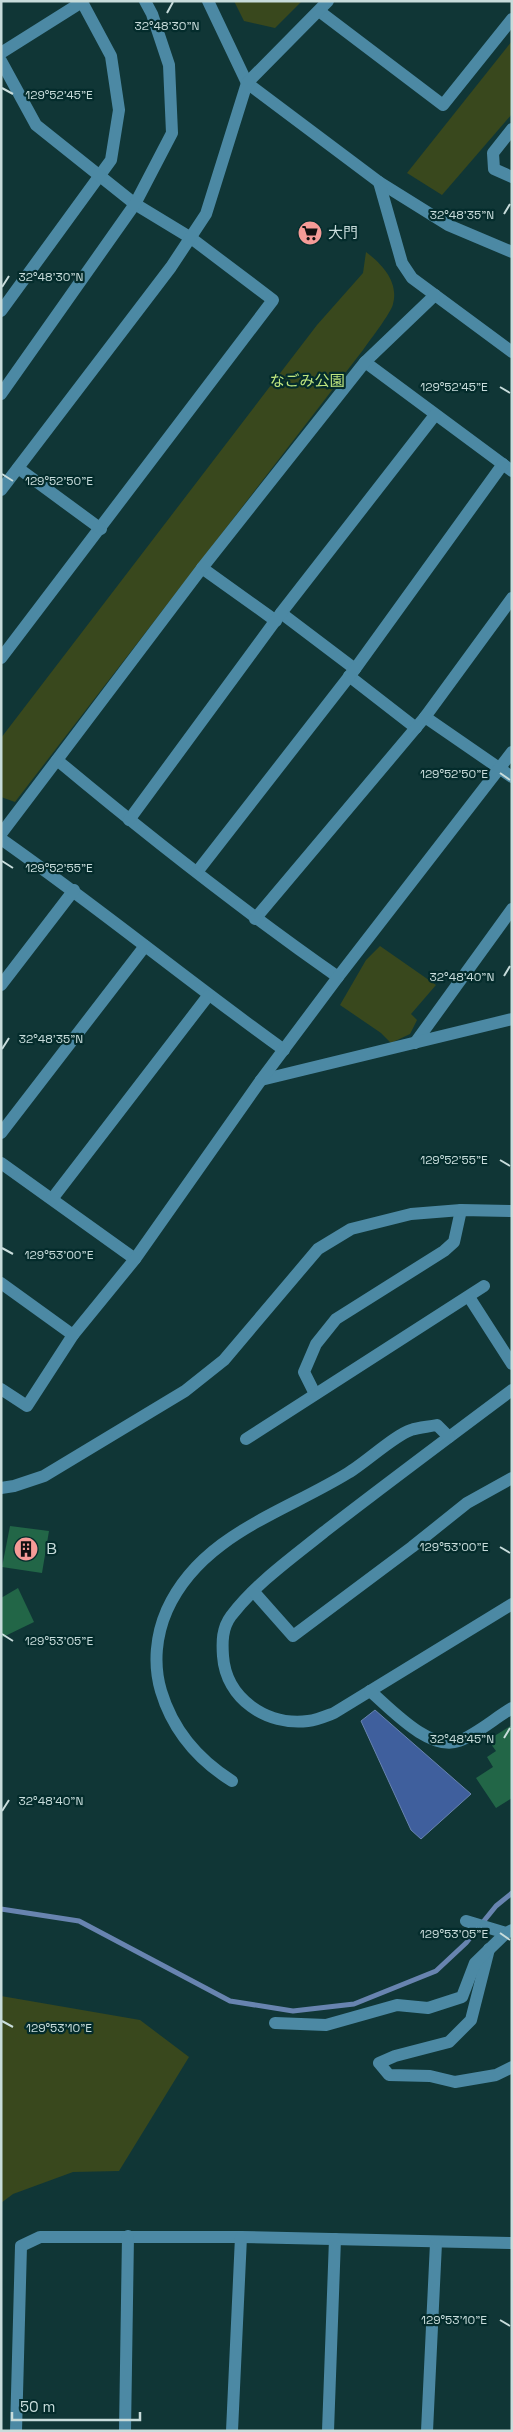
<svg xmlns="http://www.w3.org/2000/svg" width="513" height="2432" font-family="'Space Grotesk','Noto Sans JP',sans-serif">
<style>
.green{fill:#39481d}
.water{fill:#3f5f9d;stroke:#6884b0}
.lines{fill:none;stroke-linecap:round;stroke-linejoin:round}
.stream{stroke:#6884b0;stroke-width:5}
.building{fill:#226647}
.minor{stroke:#4c89a4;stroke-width:12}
.ticks{fill:none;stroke:#c8dcdb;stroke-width:2}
.labels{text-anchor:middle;stroke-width:4.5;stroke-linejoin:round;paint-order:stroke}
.poi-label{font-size:15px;fill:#c8dcdb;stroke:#042c2c;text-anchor:start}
.park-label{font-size:15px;fill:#bfe57e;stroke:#042c2c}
.ticks-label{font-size:12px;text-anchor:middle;fill:#c8dcdb;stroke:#042c2c;stroke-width:4.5;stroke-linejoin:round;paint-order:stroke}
</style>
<rect width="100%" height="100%" fill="#103636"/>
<!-- green -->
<g class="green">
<polygon points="234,1 302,1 275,28 244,21"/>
<polygon points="512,41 512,114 442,195 407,173"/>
<path d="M366 252C382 264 399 282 393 304 391 313 370 340 363 350L15 802 1 797V738L317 325 363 273Z"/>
<polygon points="380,946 436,985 411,1014 417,1020 410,1034 391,1043 381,1033 340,1005 366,960"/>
<polygon points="1,1996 140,2020 189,2057 119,2171 73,2172 13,2194 1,2203"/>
</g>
<!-- water -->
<polygon class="water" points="375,1710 471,1794 421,1839 411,1830 361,1721"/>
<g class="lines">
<!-- stream -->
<polyline class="stream" points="1,1909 79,1921 230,2001 293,2011 354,2004 436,1971 466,1943 496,1906 512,1893"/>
</g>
<!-- building -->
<g class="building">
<polygon points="10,1526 49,1531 42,1573 2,1567"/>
<polygon points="18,1588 34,1622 1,1638 1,1598"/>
<polygon points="512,1725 512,1798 496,1808 476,1778 493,1767 487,1757 496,1751 488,1740"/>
</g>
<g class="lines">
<!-- minor -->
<g class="minor">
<polyline points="208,1 247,83 379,182 448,225 512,252"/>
<polyline points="319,11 443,105 512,19"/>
<polyline points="1,53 82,2 111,56 119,110 111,160 1,311"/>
<polyline points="1,61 36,125 135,204 191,238 273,300 1,658"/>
<polyline points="512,129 493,153 494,169 512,177"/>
<polyline points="379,182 402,263 412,278 512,352"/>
<polyline points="365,362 512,471"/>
<polyline points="1,394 135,204 172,133 169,65 152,14 145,1"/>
<polyline points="18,468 101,529"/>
<polyline points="1,490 171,267 206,214 247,83 328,1"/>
<polyline points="202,568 276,621"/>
<polyline points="281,613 355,669"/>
<polyline points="349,676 416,728"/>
<polyline points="425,717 512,777"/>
<path d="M57 760C148 836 241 909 338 977"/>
<polyline points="129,820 281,613 435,415"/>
<polyline points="1,834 202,568 365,362 435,295"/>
<path d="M1 839C98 907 188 981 284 1050"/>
<polyline points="197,872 355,669 503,464"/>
<polyline points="255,919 425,717 512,598"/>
<polyline points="1,985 74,890"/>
<polyline points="415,1043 512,909"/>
<polyline points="261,1080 512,1019"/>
<polyline points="1,1133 145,946"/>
<polyline points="1,1163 135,1259"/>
<polyline points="52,1199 208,996"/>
<polyline points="1,1283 73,1335"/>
<polyline points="469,1297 512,1364"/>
<polyline points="1,1389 27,1406 73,1335 135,1259 261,1080 338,977 512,752"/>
<path d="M512 1390C449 1437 386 1484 324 1532 292 1558 256 1583 231 1616 222 1628 222 1642 223 1656 226 1699 267 1726 308 1721 317 1720 326 1716 334 1713L512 1604"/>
<polyline points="315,1394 304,1372 316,1344 336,1319 444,1251 454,1242 461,1210"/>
<polyline points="246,1439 484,1286"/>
<polyline points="1,1488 14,1486 44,1476 185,1391 224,1360 318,1249 351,1229 411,1214 461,1210 512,1211"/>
<polyline points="254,1592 293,1636 412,1547 467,1503 512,1478"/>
<path d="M370 1691C391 1709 430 1752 459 1741 477 1734 495 1718 512 1708"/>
<path d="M232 1781C197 1759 173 1731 161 1691 153 1664 156 1635 167 1610 201 1535 283 1513 348 1473 365 1463 395 1435 411 1430 419 1427 428 1427 437 1425L449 1437"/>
<polyline points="466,1921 506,1933 512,1930"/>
<polyline points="489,1949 471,2020 449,2042 395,2056 379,2063 389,2075 430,2076 455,2082 496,2075 512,2067"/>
<polyline points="275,2023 326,2025 397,2005 428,2008 462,1997 475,1963 506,1933"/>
<polyline points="16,2431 21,2246 40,2237 241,2237 512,2243"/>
<polyline points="125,2431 128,2236"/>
<polyline points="232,2431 241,2237"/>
<polyline points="328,2431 335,2239"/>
<polyline points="427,2431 436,2243"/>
</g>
</g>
<!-- ticks -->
<path class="ticks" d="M167 13 173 2M2 88 13 94M504 214 510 204M2 287 9 276M500 387 510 393M2 474 13 481M500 773 510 780M2 861 13 868M504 976 510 966M2 1049 9 1038M500 1160 510 1166M2 1248 13 1254M500 1547 510 1553M2 1634 13 1641M504 1738 510 1728M2 1811 9 1800M500 1933 510 1940M2 2021 13 2027M500 2320 510 2326"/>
<!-- icons -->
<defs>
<symbol id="supermarket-disc" viewBox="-11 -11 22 22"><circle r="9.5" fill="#f59b97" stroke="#042c2c"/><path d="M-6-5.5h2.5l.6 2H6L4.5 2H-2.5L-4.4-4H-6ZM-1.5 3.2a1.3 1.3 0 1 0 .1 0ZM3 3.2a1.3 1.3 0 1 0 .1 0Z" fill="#111"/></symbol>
<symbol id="building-disc" viewBox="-11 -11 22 22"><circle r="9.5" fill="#f59b97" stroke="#042c2c"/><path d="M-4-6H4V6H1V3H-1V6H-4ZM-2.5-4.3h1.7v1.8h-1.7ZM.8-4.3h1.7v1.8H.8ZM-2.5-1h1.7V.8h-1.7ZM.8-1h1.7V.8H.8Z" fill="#111"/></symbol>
</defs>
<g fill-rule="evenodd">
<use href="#supermarket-disc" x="296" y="219" width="28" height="28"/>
<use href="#building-disc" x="12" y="1535" width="28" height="28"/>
</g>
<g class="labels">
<!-- poi labels -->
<g class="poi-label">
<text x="328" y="238">大門</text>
<text x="44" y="1554">Ｂ</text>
</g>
<!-- park labels -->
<g class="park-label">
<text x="307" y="386">なごみ公園</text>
</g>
</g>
<g class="ticks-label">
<text x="167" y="30">32°48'30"N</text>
<text x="59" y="99">129°52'45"E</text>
<text x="462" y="219">32°48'35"N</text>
<text x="51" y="281">32°48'30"N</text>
<text x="454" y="391">129°52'45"E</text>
<text x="59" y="485">129°52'50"E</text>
<text x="454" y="778">129°52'50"E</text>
<text x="59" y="872">129°52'55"E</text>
<text x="462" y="981">32°48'40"N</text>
<text x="51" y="1043">32°48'35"N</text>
<text x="454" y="1164">129°52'55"E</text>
<text x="59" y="1259">129°53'00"E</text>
<text x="454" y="1551">129°53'00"E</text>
<text x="59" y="1645">129°53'05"E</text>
<text x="462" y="1743">32°48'45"N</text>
<text x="51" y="1805">32°48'40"N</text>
<text x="454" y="1938">129°53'05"E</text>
<text x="59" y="2032">129°53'10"E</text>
<text x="454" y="2324">129°53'10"E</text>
</g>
<!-- border -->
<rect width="513" height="2432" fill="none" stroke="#c8dcdb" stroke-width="5"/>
<!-- scale -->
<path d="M12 2412v8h128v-8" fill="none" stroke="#c8dcdb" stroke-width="2.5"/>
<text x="20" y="2412" font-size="15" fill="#c8dcdb" stroke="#042c2c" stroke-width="4" paint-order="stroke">50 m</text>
</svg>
